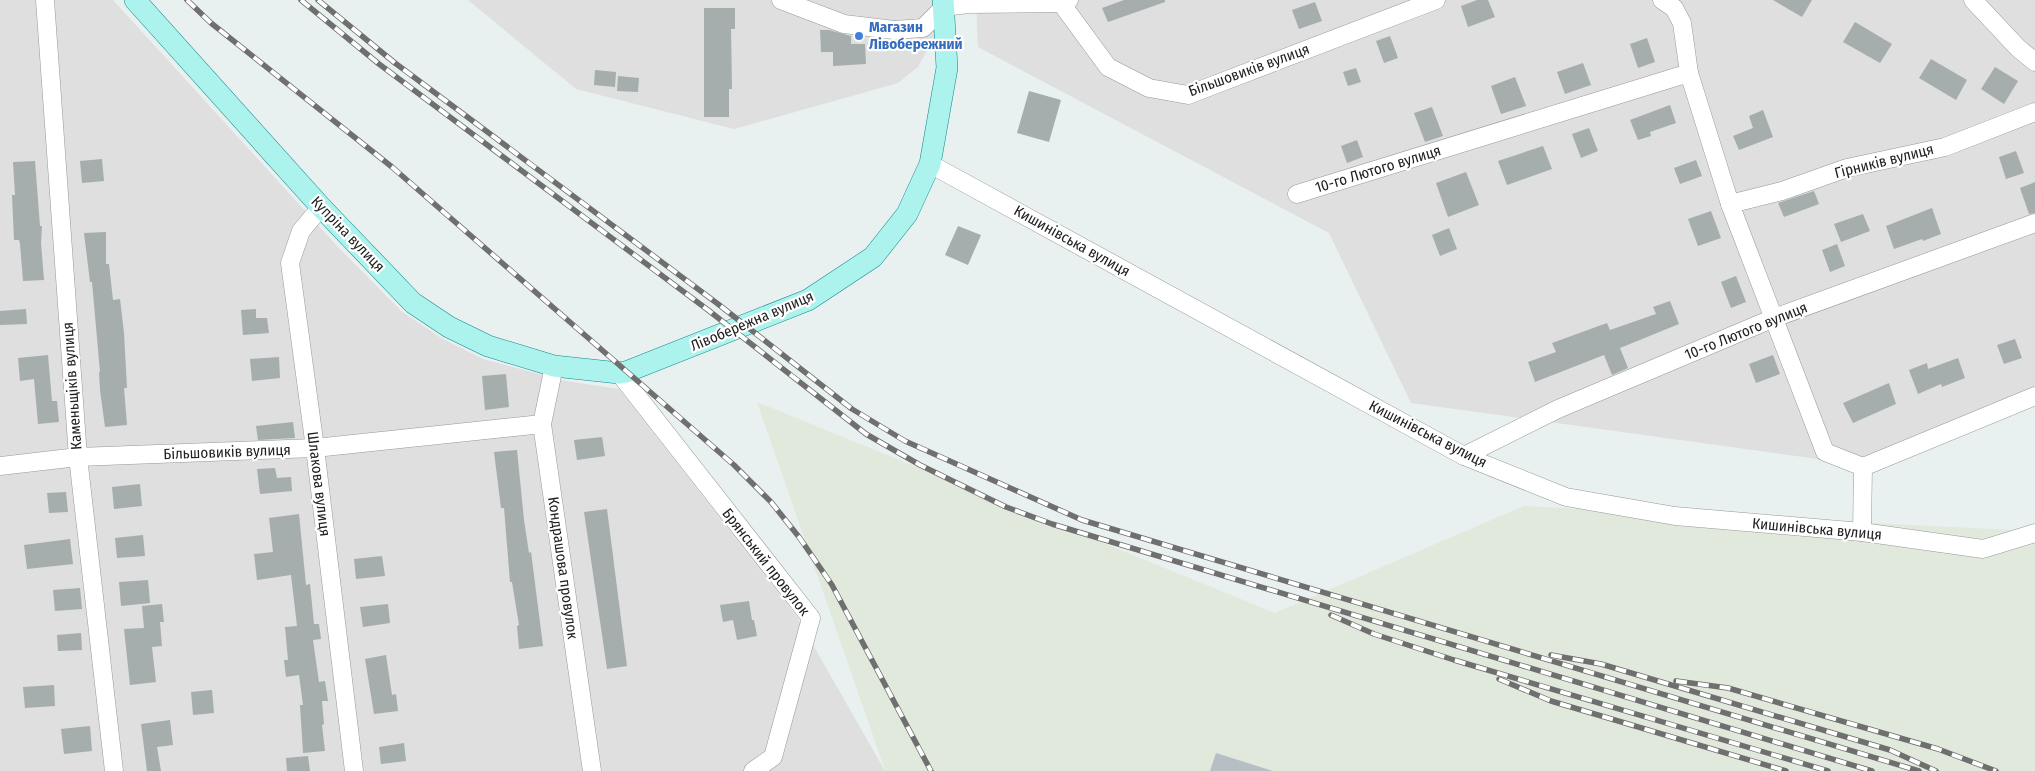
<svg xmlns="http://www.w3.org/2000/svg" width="2035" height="771" font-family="'Fira Sans Condensed',sans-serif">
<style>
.residential{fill:#dedfde}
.industrial{fill:#e1e9dc}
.construction{fill:#b5bfc4}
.building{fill:#a5aead}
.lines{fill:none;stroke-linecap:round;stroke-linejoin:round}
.minor-casing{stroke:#989898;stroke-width:19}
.major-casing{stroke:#11898d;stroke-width:22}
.minor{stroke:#fff;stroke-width:18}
.major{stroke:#acf2ed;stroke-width:21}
.rail-casing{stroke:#6f6f6f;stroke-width:5.5}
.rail{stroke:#fff;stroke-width:4;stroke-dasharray:11;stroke-linecap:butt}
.shop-dot{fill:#3f7fe0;stroke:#fff;stroke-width:2}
.labels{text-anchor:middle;stroke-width:4.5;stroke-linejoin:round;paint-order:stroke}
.shop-label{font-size:15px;font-weight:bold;fill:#366cbe;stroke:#fff;text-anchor:start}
.street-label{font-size:15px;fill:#212121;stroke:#fff}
</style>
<rect width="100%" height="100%" fill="#e9f0f0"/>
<!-- residential -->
<g class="residential">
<polygon points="0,0 113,0 337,246 401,311 441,338 483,359 566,381 619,389 797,617 885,771 0,771"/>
<polygon points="468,0 946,0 947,14 918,67 898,83 734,129 576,89"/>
<polygon points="976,0 2035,0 2035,405 1883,468 1411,403 1329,233 978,47"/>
</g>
<!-- industrial -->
<polygon class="industrial" points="757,402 1275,613 1524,506 2035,531 2035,771 883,771 885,770"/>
<!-- construction -->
<polygon class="construction" points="1216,753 1273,771 1210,771"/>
<!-- building -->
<g class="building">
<polygon points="1124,0 1165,0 1165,2 1108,22 1102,8"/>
<polygon points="1477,0 1488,0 1495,17 1468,27 1461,6"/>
<polygon points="1773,0 1812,0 1802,17"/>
<polygon points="1315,2 1322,21 1299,29 1292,10"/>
<polygon points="704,8 735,8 735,29 731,29 732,89 729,89 729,117 704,117"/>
<polygon points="1855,22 1892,44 1880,63 1843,42"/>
<polygon points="820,30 829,30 851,36 851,44 865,44 866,64 833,66 833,52 821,52"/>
<polygon points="1390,36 1398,58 1384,63 1376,41"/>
<polygon points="1647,38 1655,62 1638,68 1630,44"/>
<polygon points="1931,59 1967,80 1956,100 1919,78"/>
<polygon points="1583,63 1591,85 1565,94 1557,72"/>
<polygon points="1995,67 2018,81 2004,104 1981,89"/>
<polygon points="1356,68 1361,82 1348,86 1343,72"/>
<polygon points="595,70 616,72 615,87 594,85"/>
<polygon points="618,76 639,78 638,92 617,91"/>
<polygon points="1515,77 1526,106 1501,114 1491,86"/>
<polygon points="1029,91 1061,100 1049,142 1017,133"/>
<polygon points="1670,105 1676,123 1650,132 1651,136 1638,140 1630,120"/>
<polygon points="1432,107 1443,136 1425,142 1414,113"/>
<polygon points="1763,110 1773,137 1739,150 1733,136 1753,128 1749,116"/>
<polygon points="1589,128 1598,151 1581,158 1572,134"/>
<polygon points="1357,140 1363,157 1347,163 1341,146"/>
<polygon points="1543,146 1552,169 1507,185 1498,161"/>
<polygon points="2016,151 2024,173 2006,179 1999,157"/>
<polygon points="102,159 104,181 82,183 80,161"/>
<polygon points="1696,160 1702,176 1680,184 1674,168"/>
<polygon points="35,161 40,226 42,226 41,243 44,280 23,281 20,244 19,240 14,240 12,195 15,195 13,162"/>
<polygon points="1466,172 1479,205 1448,217 1436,183"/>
<polygon points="2035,182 2035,213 2029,214 2020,188"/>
<polygon points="1814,191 1819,204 1784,217 1778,203"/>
<polygon points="1932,208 1941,234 1923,241 1922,239 1894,249 1886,226"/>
<polygon points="1711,211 1721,238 1698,246 1688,219"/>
<polygon points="1863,214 1870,231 1841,242 1834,224"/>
<polygon points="958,226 981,235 968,265 945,255"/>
<polygon points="1449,228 1457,249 1440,256 1432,235"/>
<polygon points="106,232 106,264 109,264 113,300 120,299 124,333 127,388 124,388 127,425 105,427 100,390 99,372 100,372 92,282 90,282 84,233"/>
<polygon points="1837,244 1845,266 1830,272 1822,250"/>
<polygon points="1736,276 1746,302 1731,308 1721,282"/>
<polygon points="1670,301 1679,324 1620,348 1628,368 1612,375 1604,355 1535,382 1528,362 1556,352 1552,343 1607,323 1610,330 1656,314 1653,307"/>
<polygon points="26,309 27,324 0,325 0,311"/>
<polygon points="256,309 256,318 267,318 269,333 243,335 241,310"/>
<polygon points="2015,339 2022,358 2004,364 1997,345"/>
<polygon points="48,355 52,401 57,401 59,422 38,424 34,379 20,381 18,358"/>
<polygon points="1773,355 1780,374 1756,383 1749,364"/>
<polygon points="279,357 280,378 252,381 250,359"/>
<polygon points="1958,358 1965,378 1942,387 1941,384 1918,394 1909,370 1927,363 1928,369"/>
<polygon points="506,374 509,407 485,410 482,376"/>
<polygon points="1889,383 1896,404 1853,423 1843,403"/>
<polygon points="293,422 295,438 258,440 256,426"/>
<polygon points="602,437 605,456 577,460 574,440"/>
<polygon points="517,450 524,520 529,553 531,552 543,646 519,649 517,626 519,625 512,582 510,582 504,508 501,508 494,452"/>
<polygon points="275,468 277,478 291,477 292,491 260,494 257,469"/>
<polygon points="140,484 142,506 114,509 112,487"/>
<polygon points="66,492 68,512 49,513 47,493"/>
<polygon points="607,509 627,666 607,669 584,512"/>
<polygon points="299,514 306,585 310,584 314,624 319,624 321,639 313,640 319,682 325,681 328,701 322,701 324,724 322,725 325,751 303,753 300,705 303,705 299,675 286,677 284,660 288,660 285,627 297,626 291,575 257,580 254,554 273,552 269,518"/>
<polygon points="143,535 145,556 117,558 115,538"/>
<polygon points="70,539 73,564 27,569 24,545"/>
<polygon points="382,556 385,576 356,579 354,559"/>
<polygon points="148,580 150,603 121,606 119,582"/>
<polygon points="80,588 82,609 55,611 53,590"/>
<polygon points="749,601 752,620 754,620 757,636 737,640 733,620 723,622 720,605"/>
<polygon points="162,604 164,622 160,622 162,646 152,647 156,682 130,685 124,629 144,628 142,606"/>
<polygon points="388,604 390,623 363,627 360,607"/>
<polygon points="81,633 82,650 58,651 57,635"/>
<polygon points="386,655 392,695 396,694 398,711 374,714 365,659"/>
<polygon points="54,685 55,706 25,708 23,687"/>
<polygon points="212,690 214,713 193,715 191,692"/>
<polygon points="170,720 173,745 157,747 161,771 147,771 141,724"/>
<polygon points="90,726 92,751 64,754 61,729"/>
<polygon points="404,743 406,761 381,764 379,747"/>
<polygon points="308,756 310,771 287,771 286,758"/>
</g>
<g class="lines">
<defs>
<g id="minor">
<polyline points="45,0 78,457 114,771"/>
<polyline points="781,0 844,24 894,30 923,28 944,7 968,4 1061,3 1069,0"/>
<polyline points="1662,0 1674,8 1682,23 1689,73 1730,204 1825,452 1863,467 1862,532"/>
<polyline points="1973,0 2018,48 2035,62"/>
<polyline points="1061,3 1108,67 1149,88 1188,95 1436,0"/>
<polyline points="930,164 1464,456 1566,497 1675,516 1862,532 1983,549 2035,533"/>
<polyline points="1297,194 1689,73"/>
<polyline points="1730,204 1782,191 1847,168 1945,147 2035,112"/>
<polyline points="321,207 301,231 290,263 315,448 354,771"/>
<polyline points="554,366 542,424 592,771"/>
<polyline points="619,373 811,618 773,757 753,771"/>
<polyline points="1464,456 1558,409 1774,318 2035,223"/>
<polyline points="0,466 78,457 315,448 542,424"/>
<polyline points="1863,467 2035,396"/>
</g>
<polyline id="major" points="135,0 321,207 413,303 449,327 488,346 554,366 619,373 626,372 808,300 873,257 907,214 930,164 947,68 943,0"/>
</defs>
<!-- minor casing -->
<use href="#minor" class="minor-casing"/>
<!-- major casing -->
<use href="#major" class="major-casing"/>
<!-- minor -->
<use href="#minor" class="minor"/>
<!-- major -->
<use href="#major" class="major"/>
<defs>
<g id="rail">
<polyline points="187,0 211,23 392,167 734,465 771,502 799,537 832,585 931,771"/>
<polyline points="301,0 379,64 708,310 866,434 920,465 1006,507 1052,524 1872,771"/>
<polyline points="318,0 395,63 718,304 852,409 905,441 1082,520 1919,771"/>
<polyline points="1331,615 1374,634 1454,660 1828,771"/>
<polyline points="1551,655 1601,664 1890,750 1936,771"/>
<polyline points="1499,679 1551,701 1786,771"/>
<polyline points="1676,681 1728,688 1938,749 1996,771"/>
</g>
</defs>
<!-- rail casing -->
<use href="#rail" class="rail-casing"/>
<!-- rail -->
<use href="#rail" class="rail"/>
</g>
<!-- markers -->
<circle class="shop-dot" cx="859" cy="36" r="5"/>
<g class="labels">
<!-- shop labels -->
<g class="shop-label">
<text x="869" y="32">Магазин<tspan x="869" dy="17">Лівобережний</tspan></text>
</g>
<!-- street labels -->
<g class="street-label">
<text transform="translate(1249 70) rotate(-20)" y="5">Більшовиків вулиця</text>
<text transform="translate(1884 161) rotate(-14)" y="5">Гірників вулиця</text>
<text transform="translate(1378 169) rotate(-17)" y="5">10-го Лютого вулиця</text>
<text transform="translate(348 234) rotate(46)" y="5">Купріна вулиця</text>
<text transform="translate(1072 241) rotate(29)" y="5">Кишинівська вулиця</text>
<text transform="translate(752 321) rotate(-23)" y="5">Лівобережна вулиця</text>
<text transform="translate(1746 331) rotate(-22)" y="5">10-го Лютого вулиця</text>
<text transform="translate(72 386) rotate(-94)" y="5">Каменьщіків вулиця</text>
<text transform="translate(1428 434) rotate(27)" y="5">Кишинівська вулиця</text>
<text transform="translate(227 452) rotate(-2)" y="5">Більшовиків вулиця</text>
<text transform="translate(319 484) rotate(83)" y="5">Шлакова вулиця</text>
<text transform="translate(1817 529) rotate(5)" y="5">Кишинівська вулиця</text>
<text transform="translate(766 562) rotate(52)" y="5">Брянський провулок</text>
<text transform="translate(563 568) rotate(82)" y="5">Кондрашова провулок</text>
</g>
</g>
</svg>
